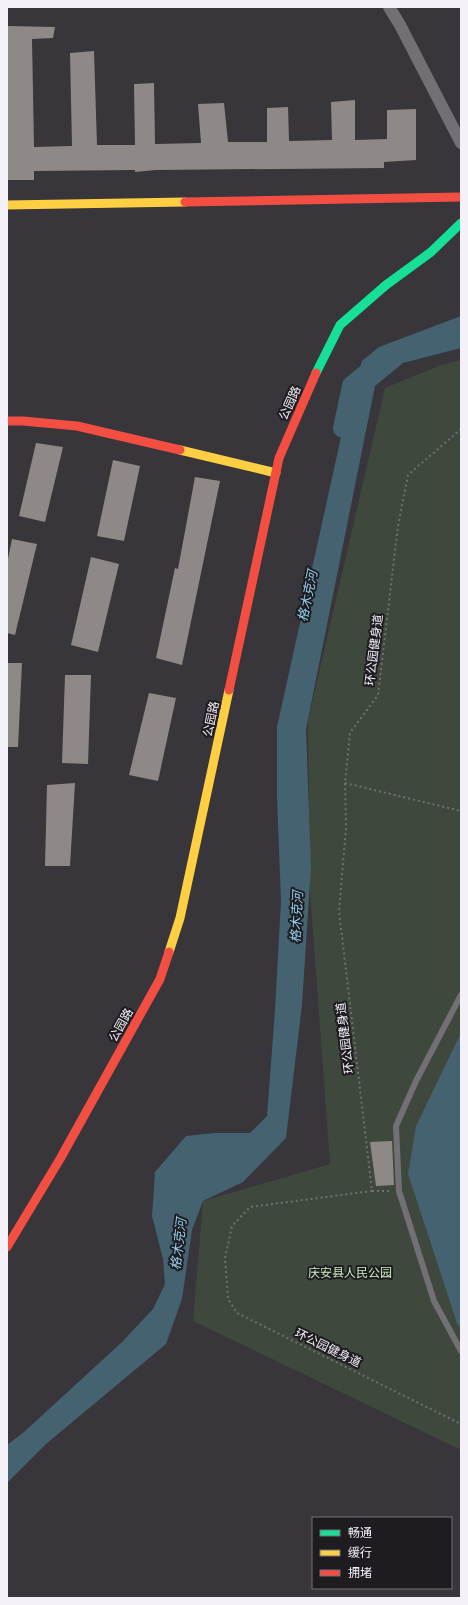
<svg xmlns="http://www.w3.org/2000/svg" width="468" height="1605" font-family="Montserrat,'Noto Sans SC',sans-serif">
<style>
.green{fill:#3f483d}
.water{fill:#446270}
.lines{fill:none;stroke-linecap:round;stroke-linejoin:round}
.river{stroke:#446270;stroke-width:20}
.building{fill:#8e8986}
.path{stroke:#716f73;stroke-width:2;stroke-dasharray:2 3;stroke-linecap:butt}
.lane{stroke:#727074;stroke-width:6}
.street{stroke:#727074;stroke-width:12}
.fast{stroke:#16e098;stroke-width:9}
.slow{stroke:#ffcf43;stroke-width:9}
.jam{stroke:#f24e42;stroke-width:9}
.labels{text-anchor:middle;stroke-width:4;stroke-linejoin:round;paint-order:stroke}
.street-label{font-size:12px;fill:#f5f1f8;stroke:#1e1b21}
.park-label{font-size:12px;fill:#c9edbd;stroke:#1e1b21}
.water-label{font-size:13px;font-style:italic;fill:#92d1ec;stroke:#1e1b21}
</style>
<rect width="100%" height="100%" fill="#38353b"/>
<!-- green -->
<polygon class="green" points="461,360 461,1450 193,1321 203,1201 330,1164 310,891 308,720 385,388 441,365"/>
<!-- water -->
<g class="water">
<polygon points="461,316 461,348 403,363 375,386 306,729 311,867 302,1005 286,1138 243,1182 203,1201 192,1230 182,1299 166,1344 46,1444 7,1483 7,1445 24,1432 122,1342 153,1309 165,1284 163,1259 152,1216 155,1172 186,1136 214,1133 250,1133 267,1116 275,1010 281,901 277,798 277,727 349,401 362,361 379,347"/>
<polygon points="461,1033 461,1328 457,1323 408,1174 416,1126"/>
</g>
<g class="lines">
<!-- river -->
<polyline class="river" points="343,428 352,386 376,366"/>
</g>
<!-- building -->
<g class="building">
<polygon points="7,26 55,27 53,38 32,39 34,147 72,146 70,53 94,51 97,145 135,145 134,84 154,83 155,144 201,143 198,104 224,103 228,142 267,142 267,108 288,107 289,141 332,140 331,102 355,100 355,140 387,139 387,110 416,109 416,160 384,162 384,168 156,170 135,172 135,170 34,171 34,180 7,180"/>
<polygon points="36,443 63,447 45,522 19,516"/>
<polygon points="113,460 140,466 124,541 97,536"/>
<polygon points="195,477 220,481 182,665 156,658 175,568 178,569"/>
<polygon points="12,539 37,544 15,635 7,633 7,564"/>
<polygon points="91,557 119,564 98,652 71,645"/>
<polygon points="7,663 22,663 18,747 7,747"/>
<polygon points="65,675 91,675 88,764 62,763"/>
<polygon points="149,693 176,698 158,781 129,775"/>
<polygon points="75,783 70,866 45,866 47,785"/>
<polygon points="392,1141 394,1185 376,1186 370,1142"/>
</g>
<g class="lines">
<!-- path -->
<g class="path">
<polyline points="461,429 408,475 398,526 378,695 350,733 345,783 346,828 339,911 372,1191 250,1207 232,1226 225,1258 228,1299 237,1313 461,1424"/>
<polyline points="345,783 461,811"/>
<polyline points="372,1191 391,1191"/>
</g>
<!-- lane -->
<polyline class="lane" points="461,995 416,1081 396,1126 399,1191 434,1301 461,1351"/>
<!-- street -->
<polyline class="street" points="389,7 400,25 461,143"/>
<!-- fast -->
<polyline class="fast" points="316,373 340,325 386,285 431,252 461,223"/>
<!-- slow -->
<g class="slow">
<polyline points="7,205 185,202"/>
<polyline points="180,450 276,473"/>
<polyline points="169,952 180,918 229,690"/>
</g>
<!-- jam -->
<g class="jam">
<polyline points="185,202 461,197"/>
<polyline points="7,421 23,421 77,426 180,450"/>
<polyline points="229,690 279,458 316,373"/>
<polyline points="7,1247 60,1159 160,979 169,952"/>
</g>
</g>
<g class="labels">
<!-- street labels -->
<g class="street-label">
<text transform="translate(290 403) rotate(-66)" y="4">公园路</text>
<text transform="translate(374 650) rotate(-83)" y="4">环公园健身道</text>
<text transform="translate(211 719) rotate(-78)" y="4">公园路</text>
<text transform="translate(121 1025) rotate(-61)" y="4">公园路</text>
<text transform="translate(345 1038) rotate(-97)" y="4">环公园健身道</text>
<text transform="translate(328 1348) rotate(26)" y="4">环公园健身道</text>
</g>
<!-- park labels -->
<g class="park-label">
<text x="350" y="1277">庆安县人民公园</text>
</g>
<!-- water labels -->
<g class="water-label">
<text transform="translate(307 596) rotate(-78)" y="5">格木克河</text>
<text transform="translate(296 917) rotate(-87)" y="5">格木克河</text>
<text transform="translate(178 1244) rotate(-83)" y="5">格木克河</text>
</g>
</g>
<!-- border -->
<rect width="468" height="1605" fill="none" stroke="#f5f1f8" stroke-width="16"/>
<!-- legend -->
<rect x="312" y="1517" width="140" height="72" fill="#1e1b21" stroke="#747177"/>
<rect x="320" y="1530" width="20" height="6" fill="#16e098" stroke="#747177"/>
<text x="348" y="1537" font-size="12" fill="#f5f1f8">畅通</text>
<rect x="320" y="1550" width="20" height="6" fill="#ffcf43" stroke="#747177"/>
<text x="348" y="1557" font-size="12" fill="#f5f1f8">缓行</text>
<rect x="320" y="1570" width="20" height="6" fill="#f24e42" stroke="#747177"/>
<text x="348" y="1577" font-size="12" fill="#f5f1f8">拥堵</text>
</svg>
